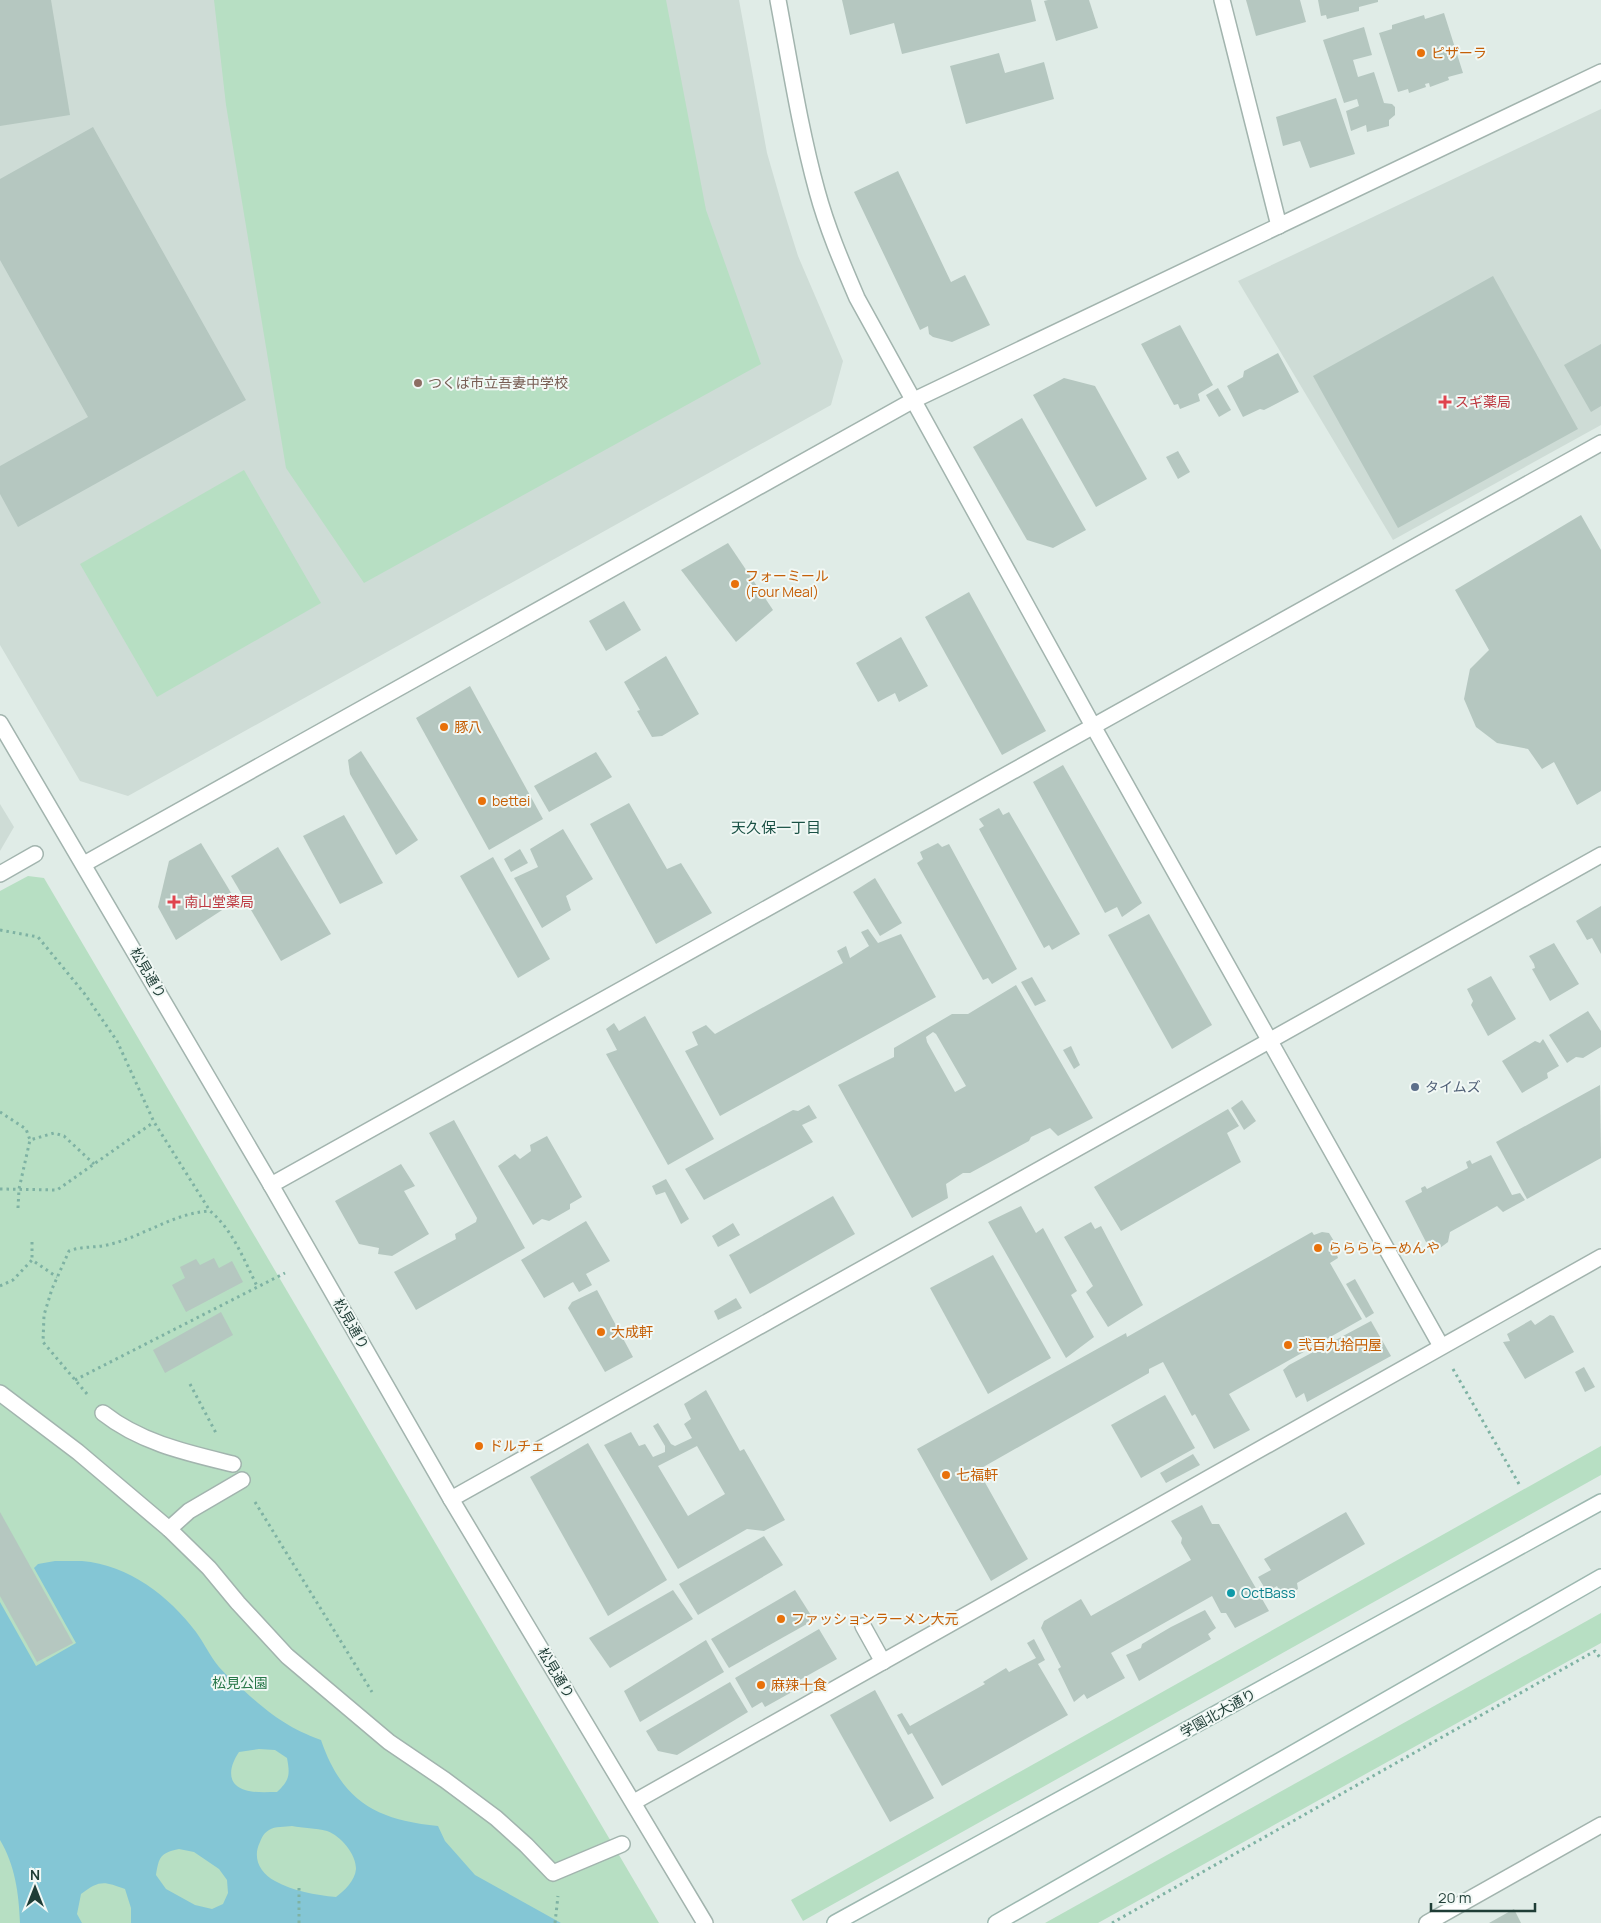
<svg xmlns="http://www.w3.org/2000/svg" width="1601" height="1923" font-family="Manrope,'Noto Sans JP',sans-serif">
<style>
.built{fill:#cedcd6}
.green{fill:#b7dfc3}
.water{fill:#84c6d5;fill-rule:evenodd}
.building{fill:#b5c7c0;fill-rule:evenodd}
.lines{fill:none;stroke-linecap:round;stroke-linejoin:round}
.service-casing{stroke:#a2b4ae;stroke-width:18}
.pedestrian-casing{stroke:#a2b4ae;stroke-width:18}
.minor-casing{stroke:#a2b4ae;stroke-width:18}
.tertiary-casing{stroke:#a2b4ae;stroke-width:18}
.secondary-casing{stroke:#9db8b0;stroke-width:18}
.path{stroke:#7eb2a3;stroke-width:3;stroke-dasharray:2.5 4;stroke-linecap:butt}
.service{stroke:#fff;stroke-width:15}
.pedestrian{stroke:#fff;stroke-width:15}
.minor{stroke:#fff;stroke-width:15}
.tertiary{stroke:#fff;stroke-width:15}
.secondary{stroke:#fff;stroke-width:15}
.food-dot{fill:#e8710a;stroke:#f1f8f5;stroke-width:2}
.education-dot{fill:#8d6e63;stroke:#f1f8f5;stroke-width:2}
.health-dot{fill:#e0444e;stroke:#f1f8f5;stroke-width:2}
.service-dot{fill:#5c6f8a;stroke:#f1f8f5;stroke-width:2}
.culture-dot{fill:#0f9aa8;stroke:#f1f8f5;stroke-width:2}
.labels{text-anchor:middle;stroke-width:4;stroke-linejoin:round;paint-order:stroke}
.food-label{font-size:14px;fill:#c56008;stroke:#f1f8f5;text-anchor:start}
.education-label{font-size:14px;fill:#785e54;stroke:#f1f8f5;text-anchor:start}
.health-label{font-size:14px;fill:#be3a42;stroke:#f1f8f5;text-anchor:start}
.street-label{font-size:14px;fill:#1f3d36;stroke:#f1f8f5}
.service-label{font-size:14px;fill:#4e5e75;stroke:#f1f8f5;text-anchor:start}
.culture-label{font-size:14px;fill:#0d838f;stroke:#f1f8f5;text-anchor:start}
.park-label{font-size:14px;fill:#277748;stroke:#f1f8f5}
.neighbourhood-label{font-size:15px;fill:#1a5145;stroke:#f1f8f5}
</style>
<rect width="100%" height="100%" fill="#e0ece7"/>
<!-- built -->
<g class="built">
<polygon points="0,0 739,0 767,153 782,205 798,256 843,361 831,405 128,796 80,781 0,645"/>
<polygon points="1601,109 1601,425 1393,540 1238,281"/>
<polygon points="0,804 14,827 0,851"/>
</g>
<!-- green -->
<g class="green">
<polygon points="214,0 666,0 706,210 761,364 364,583 286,468 226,105"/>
<polygon points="244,470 321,603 157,697 80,564"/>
<polygon points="28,876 44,878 659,1923 0,1923 0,891"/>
<polygon points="1601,1446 1601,1475 803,1921 791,1900"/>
<polygon points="1601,1613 1601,1643 1098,1923 1045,1923"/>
</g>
<!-- water -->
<path class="water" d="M55 1561C64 1561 73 1561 82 1561 129 1565 169 1596 196 1632 204 1643 210 1656 219 1667 225 1674 232 1680 239 1686 266 1711 285 1727 321 1740 342 1801 376 1820 438 1826L445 1841 475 1875 561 1923H131V1908L125 1889C104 1881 99 1880 81 1894L77 1914 82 1923H20C19 1894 15 1865 0 1840V1602L36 1666 76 1643 34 1568 38 1564ZM259 1749 275 1750 287 1758C290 1774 290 1780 277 1792 267 1792 254 1793 245 1790 225 1784 230 1765 239 1752ZM292 1826C303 1828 316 1828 327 1831 341 1836 356 1854 356 1869 355 1881 344 1891 336 1897 315 1895 293 1891 275 1881 260 1873 252 1858 260 1842 262 1837 264 1833 269 1830 275 1826 285 1827 292 1826ZM179 1849 194 1852 219 1869 227 1880 228 1893 223 1904 212 1909 195 1905 166 1889 156 1875C159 1857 160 1853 179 1849Z"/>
<!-- building -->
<g class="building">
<polygon points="0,0 51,0 70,115 0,126"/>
<polygon points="842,0 1031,0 1036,21 902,54 894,23 850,35"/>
<polygon points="1048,0 1089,0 1098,28 1056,41 1044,1"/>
<polygon points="1246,0 1300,0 1306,22 1256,36"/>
<polygon points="1318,0 1378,0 1378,2 1359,7 1359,11 1327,19 1326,15 1321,16"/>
<polygon points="1444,13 1463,73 1448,77 1449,80 1430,87 1429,83 1425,84 1426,87 1409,93 1408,89 1398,92 1379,33 1392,29 1392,25 1424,15 1425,19"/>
<polygon points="1364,27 1372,55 1353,60 1358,77 1374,72 1384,103 1392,104 1395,107 1395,115 1389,120 1389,126 1367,132 1366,125 1351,131 1346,111 1359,106 1357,99 1344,103 1323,40"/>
<polygon points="999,53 1005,73 1044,62 1054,99 966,124 950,66"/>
<polygon points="1336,98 1355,154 1310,168 1300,141 1283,146 1276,117"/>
<polygon points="93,127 246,400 18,527 0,494 0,466 88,417 0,260 0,179"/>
<polygon points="898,171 951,282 965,275 990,325 952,342 933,337 929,334 928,326 920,330 854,192"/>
<polygon points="1493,276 1578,429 1398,528 1313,376"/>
<polygon points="1180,325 1213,385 1198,394 1200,401 1180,409 1178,404 1174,405 1141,344"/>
<polygon points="1601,344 1601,406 1591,412 1564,365"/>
<polygon points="1278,353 1299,392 1264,410 1260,409 1243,417 1227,386 1243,377 1244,371"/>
<polygon points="1064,378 1095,386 1147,479 1096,507 1033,395"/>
<polygon points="1218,388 1231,410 1219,417 1206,395"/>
<polygon points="1022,418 1086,530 1053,548 1027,540 973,447"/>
<polygon points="1178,451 1190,472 1178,479 1166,457"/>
<polygon points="1581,515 1601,550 1601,791 1577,805 1554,762 1542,769 1528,749 1497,743 1476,727 1464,699 1470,669 1489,650 1455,590"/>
<polygon points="728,543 773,610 736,642 681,570"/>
<polygon points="969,592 1046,731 1002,755 925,617"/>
<polygon points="624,601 641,630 606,651 589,621"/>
<polygon points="901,637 928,686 899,702 895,693 878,702 856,663"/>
<polygon points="666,656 699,714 662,736 652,737 637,711 640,710 624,682"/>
<polygon points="470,686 543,819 489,850 416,718"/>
<polygon points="361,751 418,840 396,855 350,774 348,760"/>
<polygon points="596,752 612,777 549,812 534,786"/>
<polygon points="1063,765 1142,903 1122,917 1117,907 1105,913 1033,782"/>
<polygon points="629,803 667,869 681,863 712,913 656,944 590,824"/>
<polygon points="999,808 1003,815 1009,812 1080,934 1052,950 1049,945 1044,948 979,829 984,826 979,819"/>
<polygon points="344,815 383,883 340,904 303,836"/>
<polygon points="563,829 593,879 566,896 571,910 542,928 514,878 538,867 530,849"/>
<polygon points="201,843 236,901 176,940 158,907 169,861"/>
<polygon points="938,843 942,847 949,844 1017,969 992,984 988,978 983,980 917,863 923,859 920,852"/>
<polygon points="278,847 331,934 281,961 231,876"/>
<polygon points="520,849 528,863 511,872 504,859"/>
<polygon points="493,857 550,959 518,978 460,876"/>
<polygon points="875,878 902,923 880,936 853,892"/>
<polygon points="1601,906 1601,954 1592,938 1587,940 1576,921"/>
<polygon points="1149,914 1212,1025 1172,1049 1108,935"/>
<polygon points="868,929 878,943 901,934 936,997 720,1116 685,1051 698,1045 692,1032 706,1025 715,1034 843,963 837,951 846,946 850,958 869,946 861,932"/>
<polygon points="1554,943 1579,984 1550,1001 1532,969 1535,968 1534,964 1529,956"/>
<polygon points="1491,976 1516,1019 1488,1036 1471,1005 1473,1001 1467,989"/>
<polygon points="1032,977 1046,1001 1035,1006 1021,982"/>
<path d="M1016 985 1093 1118 1058 1136 1050 1128 1031 1137 1029 1141 970 1173H963L946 1184 948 1198 912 1218 838 1085 894 1057V1048L952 1014H968ZM933 1032 936 1034 966 1086 955 1092 927 1042 926 1037Z"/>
<polygon points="1588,1011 1601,1031 1601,1047 1583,1058 1576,1057 1567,1063 1549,1035"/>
<polygon points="645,1016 714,1139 668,1165 606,1054 617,1050 606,1029 614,1023 619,1031"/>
<polygon points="1543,1039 1559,1066 1547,1073 1548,1078 1522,1093 1502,1061 1535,1041 1540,1043"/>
<polygon points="1071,1046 1080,1065 1074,1069 1063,1050"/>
<polygon points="1600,1085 1601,1158 1527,1199 1496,1142"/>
<polygon points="1242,1100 1256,1121 1244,1130 1231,1108"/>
<polygon points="809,1105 817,1118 802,1125 813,1142 704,1200 685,1169 793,1110 798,1111"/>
<polygon points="1228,1109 1239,1126 1227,1133 1241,1162 1121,1231 1094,1187"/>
<polygon points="454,1120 525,1248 416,1310 394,1272 456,1239 455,1234 476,1222 477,1218 429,1133"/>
<polygon points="547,1136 582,1197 570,1204 570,1209 549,1221 542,1219 533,1225 498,1166 515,1154 520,1159 531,1151 530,1145"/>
<polygon points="1491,1155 1512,1195 1520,1193 1525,1200 1503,1212 1497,1206 1450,1232 1448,1242 1436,1251 1427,1244 1405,1201 1422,1192 1421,1188 1425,1186 1427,1189 1468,1168 1466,1162 1470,1160 1472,1164"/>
<polygon points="401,1164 415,1186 404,1191 429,1234 392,1256 378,1254 379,1248 359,1244 335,1201"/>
<polygon points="666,1179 689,1219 681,1224 665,1192 656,1195 652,1186"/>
<polygon points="833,1196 855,1234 750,1294 729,1255"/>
<polygon points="1021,1206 1036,1233 1043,1228 1077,1291 1071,1295 1094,1337 1066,1358 988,1222"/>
<polygon points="586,1221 610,1261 586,1274 592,1285 579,1292 573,1282 544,1298 521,1260"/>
<polygon points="1091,1222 1095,1229 1101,1226 1143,1305 1108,1327 1086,1292 1093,1286 1064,1237"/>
<polygon points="733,1223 740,1235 718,1247 712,1236"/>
<polygon points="1312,1232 1314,1235 1322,1232 1329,1233 1340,1251 1337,1255 1338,1258 1330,1263 1362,1319 1229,1394 1250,1430 1214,1449 1195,1414 1192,1416 1163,1362 1149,1369 1149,1373 978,1470 1028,1559 991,1581 917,1449 1126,1333 1127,1337"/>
<polygon points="993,1255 1051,1358 988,1394 930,1288"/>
<polygon points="214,1258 219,1268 232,1261 243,1282 186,1312 172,1285 185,1278 180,1267 196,1259 200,1265"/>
<polygon points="1355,1279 1374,1313 1366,1318 1346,1284"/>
<polygon points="597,1290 633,1357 605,1372 568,1308 572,1302"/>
<polygon points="736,1298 742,1308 718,1320 714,1311"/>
<polygon points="221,1312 233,1335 165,1373 153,1350"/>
<polygon points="1550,1315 1554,1316 1574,1352 1525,1379 1503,1342 1510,1341 1507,1334 1531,1320 1535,1325"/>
<polygon points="1371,1321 1391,1356 1307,1402 1304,1393 1296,1398 1283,1370 1289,1365"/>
<polygon points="1584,1367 1595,1387 1585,1392 1575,1372"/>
<path d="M706 1390 740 1451 744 1449 785 1520 764 1531 747 1529 678 1569 604 1445 631 1432 639 1446 645 1444 653 1457 665 1452V1446L653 1426 658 1423 671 1444 675 1446 692 1438 684 1424 691 1419 684 1404ZM697 1446 725 1494 688 1516 658 1466Z"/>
<polygon points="1165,1395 1195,1448 1141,1478 1111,1425"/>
<polygon points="588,1443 667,1580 608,1616 530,1477"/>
<polygon points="1193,1454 1200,1465 1166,1483 1160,1473"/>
<polygon points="1202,1505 1212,1524 1219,1524 1269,1611 1235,1628 1226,1613 1221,1613 1212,1596 1111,1653 1125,1678 1087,1699 1084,1694 1074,1702 1058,1669 1061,1667 1041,1628 1044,1621 1081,1599 1091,1616 1191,1560 1181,1543 1182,1538 1171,1521"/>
<polygon points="0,1512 73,1643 37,1662 0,1596"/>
<polygon points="1346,1512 1365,1544 1297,1583 1298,1589 1283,1598 1277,1586 1267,1592 1258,1577 1271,1570 1264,1559"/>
<polygon points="764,1536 783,1565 698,1615 679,1584"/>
<polygon points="673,1590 693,1619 610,1668 589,1638"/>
<polygon points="795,1590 814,1620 729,1668 711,1639"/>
<polygon points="1205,1610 1216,1628 1208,1634 1211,1639 1139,1681 1126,1655 1141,1648 1142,1644 1171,1627"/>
<polygon points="819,1629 837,1659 789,1686 792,1692 765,1707 762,1702 752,1708 735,1678"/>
<polygon points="1034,1639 1045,1660 1038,1664 1068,1715 942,1786 912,1733 908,1735 897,1715 902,1713 910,1726 985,1684 983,1682 1006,1668 1009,1672 1036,1658 1027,1643"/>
<polygon points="706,1640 724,1672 640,1722 624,1691"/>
<polygon points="730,1682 748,1712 677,1755 658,1751 646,1731"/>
<polygon points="875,1690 934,1798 890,1822 830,1715"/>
<polygon points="1514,1909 1521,1923 1489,1923"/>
</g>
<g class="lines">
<defs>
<polyline id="service" points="863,1626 883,1662"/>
<g id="pedestrian">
<polyline points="0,874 35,854"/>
<polyline points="0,1393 78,1452 169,1529 209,1568 238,1603 287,1656 389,1742 445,1780 496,1818 526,1845 553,1873 622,1844"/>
<path d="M103 1413C141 1443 188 1453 233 1464"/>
<polyline points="169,1529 189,1511 242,1480"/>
</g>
<g id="minor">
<polyline points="1222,0 1279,226"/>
<polyline points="271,1185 1601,443"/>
<polyline points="451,1499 1601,855"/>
<polyline points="634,1802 1601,1257"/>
<polyline points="1427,1923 1601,1825"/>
</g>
<g id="tertiary">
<path d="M778 0C790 64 800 129 817 191 827 228 842 263 857 298L1093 726 1441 1346"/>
<polyline points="0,723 271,1185 451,1499 705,1923"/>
<polyline points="84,864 912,401 1601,72"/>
</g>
<g id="secondary">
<polyline points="835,1923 1601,1502"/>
<polyline points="996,1923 1601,1577"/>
</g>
</defs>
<!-- service casing -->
<use href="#service" class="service-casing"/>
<!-- pedestrian casing -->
<use href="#pedestrian" class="pedestrian-casing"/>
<!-- minor casing -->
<use href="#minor" class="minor-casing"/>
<!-- tertiary casing -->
<use href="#tertiary" class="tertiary-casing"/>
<!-- secondary casing -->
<use href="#secondary" class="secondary-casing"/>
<!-- path -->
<g class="path">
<polyline points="0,930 38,937 84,993 117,1041 154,1122 210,1211"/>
<polyline points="0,1112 26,1129 30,1140 54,1133 64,1136 94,1164"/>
<polyline points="0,1189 57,1190 154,1122"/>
<polyline points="18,1208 19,1189 30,1140"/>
<polyline points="32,1242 32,1260"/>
<polyline points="0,1286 13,1280 32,1260 57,1277"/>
<polyline points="1453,1369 1519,1484"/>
<polyline points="75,1380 285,1273"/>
<polyline points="190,1384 216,1433"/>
<path d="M87 1394 43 1342 44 1315 52 1289 69 1251C82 1246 94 1248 107 1245 143 1237 173 1213 210 1211 233 1230 244 1260 257 1286"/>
<polyline points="255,1502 372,1692"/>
<polyline points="299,1923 299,1887"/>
<polyline points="555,1923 558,1896"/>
<polyline points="1112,1923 1595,1651 1601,1659"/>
</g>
<!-- service -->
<use href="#service" class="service"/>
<!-- pedestrian -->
<use href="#pedestrian" class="pedestrian"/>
<!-- minor -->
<use href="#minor" class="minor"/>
<!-- tertiary -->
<use href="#tertiary" class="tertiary"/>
<!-- secondary -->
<use href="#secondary" class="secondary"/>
</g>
<!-- markers -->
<g class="food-dot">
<circle cx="1421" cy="53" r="5"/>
<circle cx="735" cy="584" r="5"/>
<circle cx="444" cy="727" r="5"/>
<circle cx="482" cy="801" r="5"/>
<circle cx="1318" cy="1248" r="5"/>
<circle cx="601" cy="1332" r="5"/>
<circle cx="1288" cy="1345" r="5"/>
<circle cx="479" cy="1446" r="5"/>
<circle cx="946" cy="1475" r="5"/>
<circle cx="781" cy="1619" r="5"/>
<circle cx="761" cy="1685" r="5"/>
</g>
<circle class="education-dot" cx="418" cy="383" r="5"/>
<g class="health-dot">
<path d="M1442.5 394.5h5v5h5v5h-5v5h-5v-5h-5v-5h5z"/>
<path d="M171.5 894.5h5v5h5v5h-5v5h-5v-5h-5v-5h5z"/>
</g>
<circle class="service-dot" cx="1415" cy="1087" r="5"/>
<circle class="culture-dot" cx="1231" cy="1593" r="5"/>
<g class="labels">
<!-- food labels -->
<g class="food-label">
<text x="1431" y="58">ピザーラ</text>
<text x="745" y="581">フォーミール<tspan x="745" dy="16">(Four Meal)</tspan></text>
<text x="454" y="732">豚八</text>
<text x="492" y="806">bettei</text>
<text x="1328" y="1253">ららららーめんや</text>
<text x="611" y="1337">大成軒</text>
<text x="1298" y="1350">弐百九拾円屋</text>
<text x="489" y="1451">ドルチェ</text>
<text x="956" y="1480">七福軒</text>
<text x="791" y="1624">ファッションラーメン大元</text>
<text x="771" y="1690">麻辣十食</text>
</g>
<!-- education labels -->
<g class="education-label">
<text x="428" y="388">つくば市立吾妻中学校</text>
</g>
<!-- health labels -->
<g class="health-label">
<text x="1455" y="407">スギ薬局</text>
<text x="184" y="907">南山堂薬局</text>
</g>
<!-- street labels -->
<g class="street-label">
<text transform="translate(148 973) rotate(60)" y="5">松見通り</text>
<text transform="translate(351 1324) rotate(60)" y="5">松見通り</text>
<text transform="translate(556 1673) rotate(59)" y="5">松見通り</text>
<text transform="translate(1218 1713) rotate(-29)" y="5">学園北大通り</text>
</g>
<!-- service labels -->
<g class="service-label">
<text x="1425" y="1092">タイムズ</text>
</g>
<!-- culture labels -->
<g class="culture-label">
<text x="1241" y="1598">OctBass</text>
</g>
<!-- park labels -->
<g class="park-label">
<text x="240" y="1688">松見公園</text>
</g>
<!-- neighbourhood labels -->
<g class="neighbourhood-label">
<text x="776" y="833">天久保一丁目</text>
</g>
</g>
<!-- north arrow -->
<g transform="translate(35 1888)" stroke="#f1f8f5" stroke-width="4" paint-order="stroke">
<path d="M0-4L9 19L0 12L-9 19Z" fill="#1f3d36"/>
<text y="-8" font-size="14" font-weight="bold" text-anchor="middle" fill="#1f3d36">N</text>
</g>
<!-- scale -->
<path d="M1431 1903v8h104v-8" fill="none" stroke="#1f3d36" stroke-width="2.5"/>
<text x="1438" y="1903" font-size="15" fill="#1f3d36" stroke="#f1f8f5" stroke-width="4" paint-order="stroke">20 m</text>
</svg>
